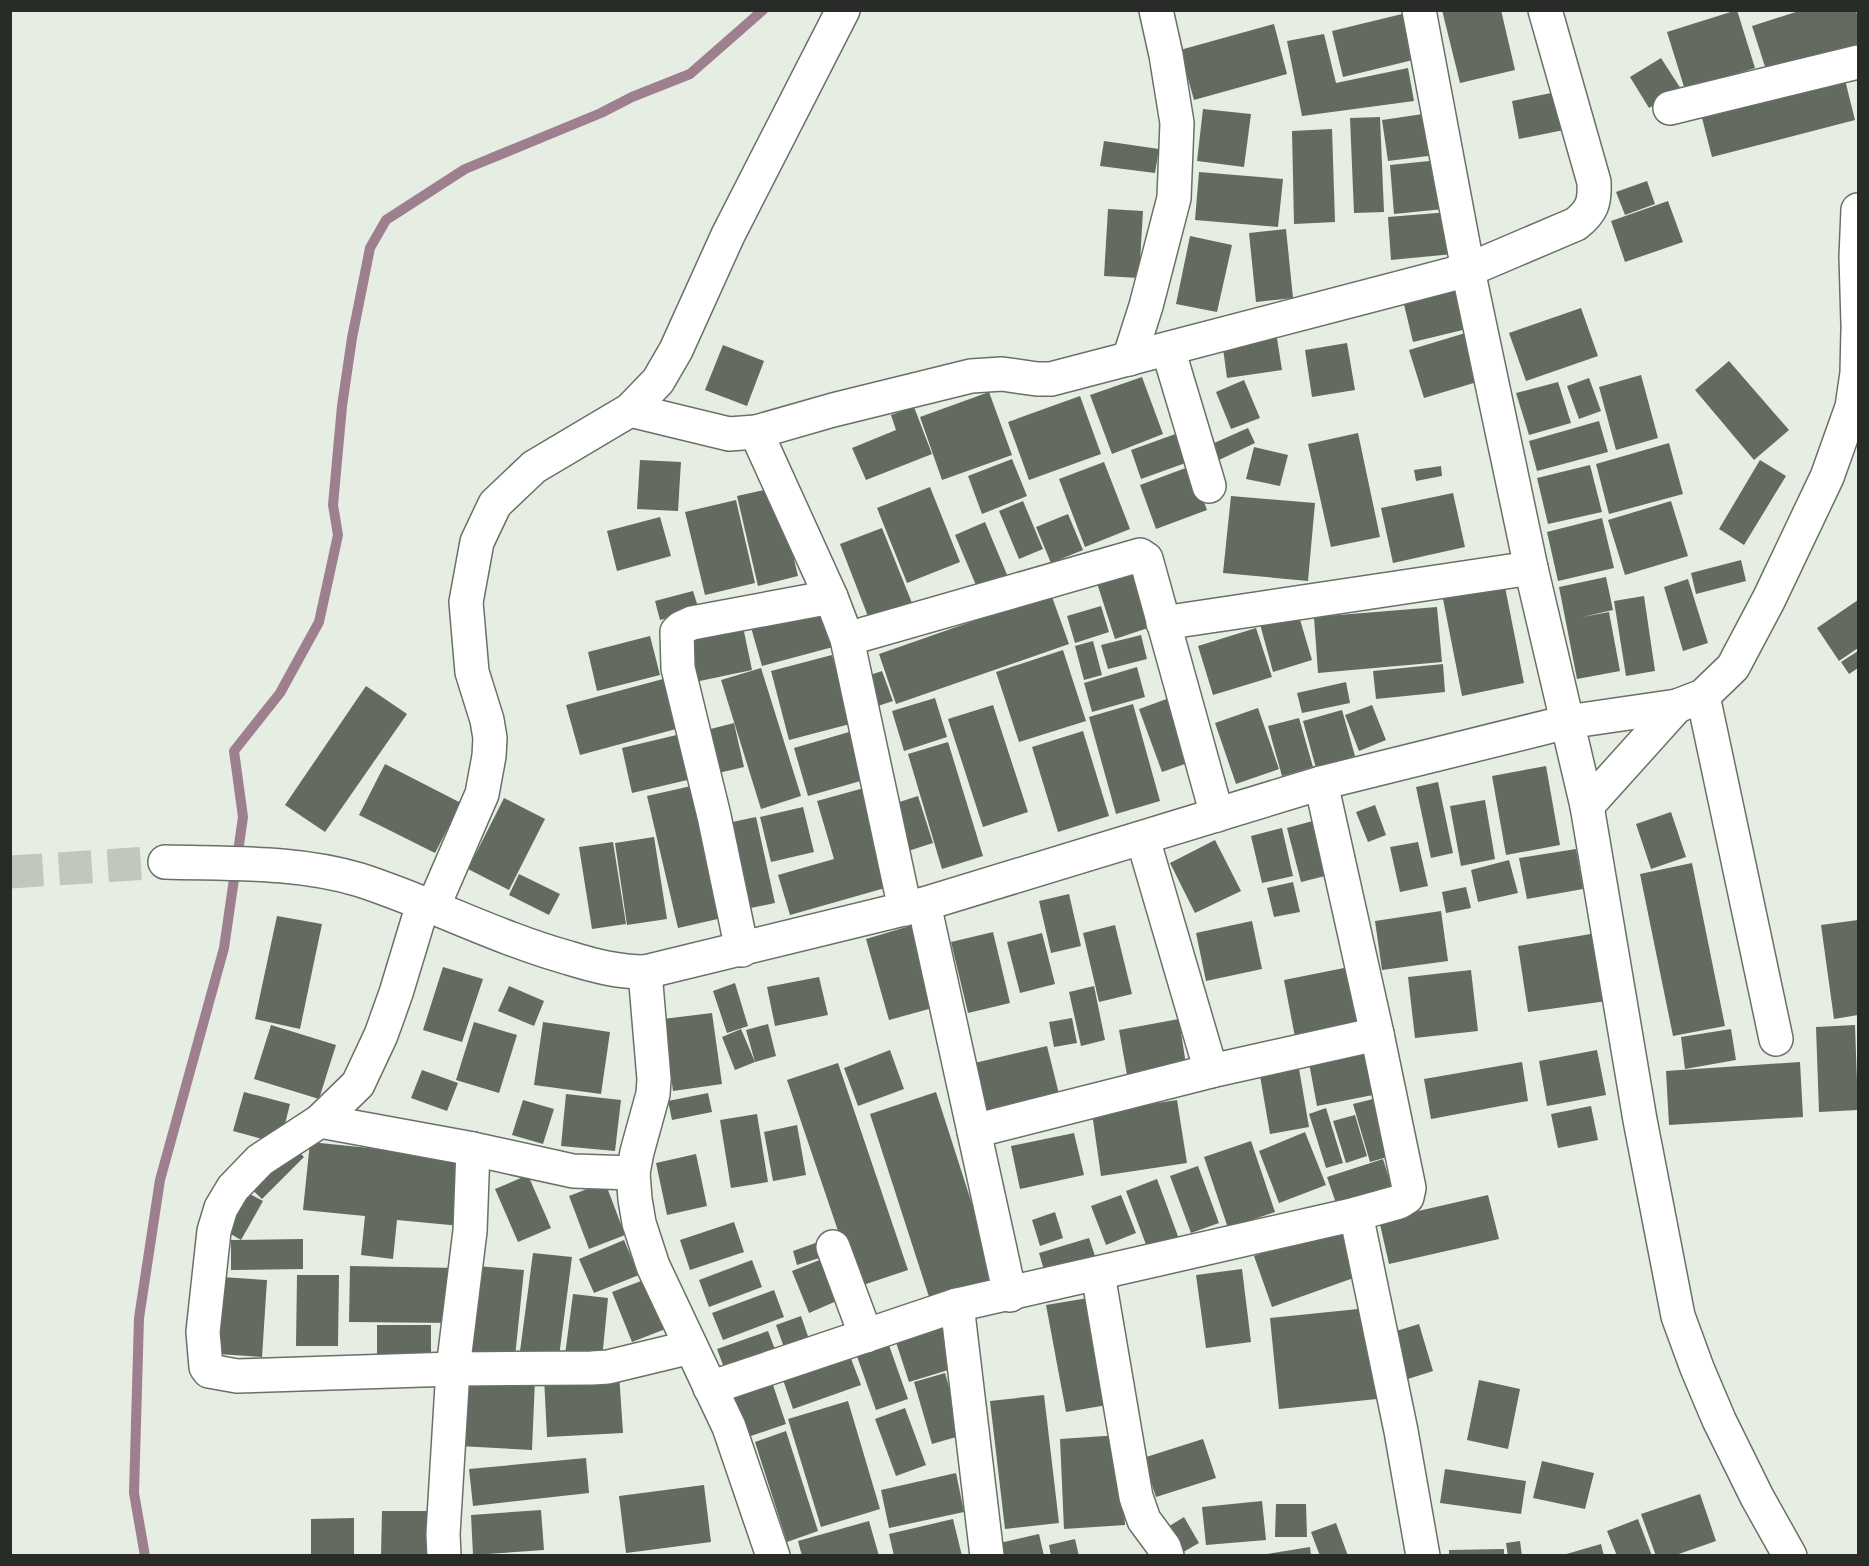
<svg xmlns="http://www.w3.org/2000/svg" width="1869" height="1566" font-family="'Crimson Pro',serif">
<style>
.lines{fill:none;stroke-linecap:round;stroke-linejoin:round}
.stream{stroke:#9e7f8f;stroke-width:10}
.building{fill:#636a60}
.minor-tunnel{stroke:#c0c7bd;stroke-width:33;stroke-dasharray:33 16;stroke-linecap:butt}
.minor-casing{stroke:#697066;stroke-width:36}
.minor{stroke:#fff;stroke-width:33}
</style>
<rect width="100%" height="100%" fill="#e6eee3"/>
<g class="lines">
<!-- stream -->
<polyline class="stream" points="145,1556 134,1493 139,1318 160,1180 224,948 243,817 234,751 280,693 319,622 338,535 333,505 342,406 352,338 370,248 386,220 465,169 601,113 632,97 690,74 763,10"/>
</g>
<!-- building -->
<g class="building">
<polygon points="1442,10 1501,10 1515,70 1460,83"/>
<polygon points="1737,10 1755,68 1685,90 1667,32"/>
<polygon points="1802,10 1856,10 1858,19 1858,48 1768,76 1752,26"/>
<polygon points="1402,14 1413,60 1343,77 1332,31"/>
<polygon points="1274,24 1287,74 1194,100 1180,50"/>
<polygon points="1324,34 1336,83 1408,68 1414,101 1302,116 1287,41"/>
<polygon points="1661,58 1681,89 1649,108 1630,77"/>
<polygon points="1845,80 1855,120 1712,157 1702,118"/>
<polygon points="1561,91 1569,129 1519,139 1512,101"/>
<polygon points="1203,109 1251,114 1244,167 1197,161"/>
<polygon points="1430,113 1436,155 1388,161 1382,120"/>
<polygon points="1380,117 1384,212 1354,213 1350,118"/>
<polygon points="1332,129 1335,222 1294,224 1292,131"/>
<polygon points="1104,141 1159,149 1155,173 1100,166"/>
<polygon points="1439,160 1444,209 1394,214 1390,165"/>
<polygon points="1199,172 1283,179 1278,227 1195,220"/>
<polygon points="1647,181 1655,204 1625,215 1616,192"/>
<polygon points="1668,201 1683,242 1625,262 1611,221"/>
<polygon points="1108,209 1143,211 1139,278 1104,276"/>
<polygon points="1449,212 1453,254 1391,260 1388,217"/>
<polygon points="1286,229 1293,298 1256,302 1249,233"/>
<polygon points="1190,236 1232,245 1217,312 1176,304"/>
<polygon points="1459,278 1471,328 1413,342 1401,292"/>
<polygon points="1581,308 1598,356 1526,381 1509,333"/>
<polygon points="1472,331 1487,379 1424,398 1409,350"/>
<polygon points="1276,332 1282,370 1227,378 1222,341"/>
<polygon points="1347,343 1355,390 1312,397 1305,350"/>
<polygon points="723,345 764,361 747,406 705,390"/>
<polygon points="1729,361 1789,430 1754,460 1695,390"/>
<polygon points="1641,375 1658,438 1616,450 1599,387"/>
<polygon points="1142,377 1163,434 1112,454 1090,395"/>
<polygon points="1589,378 1601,411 1579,419 1567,386"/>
<polygon points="1244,380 1260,418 1231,429 1216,392"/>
<polygon points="1558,382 1571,423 1529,435 1516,393"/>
<polygon points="989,392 1012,455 942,480 920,417"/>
<polygon points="1080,396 1101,454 1029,480 1008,422"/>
<polygon points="914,407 932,454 866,480 852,448 896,430 891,415"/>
<polygon points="1599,421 1608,452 1537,471 1529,441"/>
<polygon points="1248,428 1255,443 1219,460 1212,444"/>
<polygon points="1181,432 1191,461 1141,479 1131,450"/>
<polygon points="1358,433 1380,537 1331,547 1308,444"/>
<polygon points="1669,443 1683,494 1609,514 1596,464"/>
<polygon points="1254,447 1288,455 1280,486 1246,479"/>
<polygon points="1012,459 1027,496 982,514 968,476"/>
<polygon points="640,460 681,462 678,511 637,509"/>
<polygon points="1760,460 1786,476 1744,545 1719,529"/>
<polygon points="1104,462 1130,529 1085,547 1059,479"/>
<polygon points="1590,465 1602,512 1548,524 1537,478"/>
<polygon points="1191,466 1207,510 1156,529 1140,485"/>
<polygon points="1441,466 1442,476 1416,481 1414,470"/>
<polygon points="777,487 798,576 758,586 737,496"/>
<polygon points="930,487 960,562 907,583 877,508"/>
<polygon points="1453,493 1465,547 1393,563 1381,508"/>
<polygon points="1231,496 1315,503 1308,581 1223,573"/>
<polygon points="736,500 755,583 705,595 685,512"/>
<polygon points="1023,501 1043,549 1019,559 999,511"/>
<polygon points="1671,501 1688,556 1625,575 1608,520"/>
<polygon points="1068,514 1083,550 1051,563 1036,527"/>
<polygon points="660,517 671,556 617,571 607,531"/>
<polygon points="1602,518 1614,568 1558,581 1547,532"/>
<polygon points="985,522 1008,577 978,590 955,535"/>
<polygon points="882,528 912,603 869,619 840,544"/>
<polygon points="1741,560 1746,581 1696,594 1691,573"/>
<polygon points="1139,567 1157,625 1115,639 1096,580"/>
<polygon points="1606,577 1613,610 1582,617 1609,612 1620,671 1577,679 1559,587"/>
<polygon points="1688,579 1708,643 1683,651 1664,587"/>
<polygon points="1505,587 1524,683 1462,696 1443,599"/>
<polygon points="693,591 699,610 660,620 655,601"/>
<polygon points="1051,594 1069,644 896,704 879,654"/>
<polygon points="1644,596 1655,671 1626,676 1614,601"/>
<polygon points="1858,600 1858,648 1839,661 1817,628"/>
<polygon points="822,605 833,647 762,666 750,624"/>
<polygon points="1101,606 1109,632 1075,643 1067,616"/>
<polygon points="1437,607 1442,662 1318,673 1314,617"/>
<polygon points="1298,613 1312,660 1273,672 1260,624"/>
<polygon points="741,617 752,670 695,682 685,628"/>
<polygon points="1256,628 1272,677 1213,695 1198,646"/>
<polygon points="1141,635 1147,659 1108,669 1101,645"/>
<polygon points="650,636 660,675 597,691 588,652"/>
<polygon points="1093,641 1102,675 1084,680 1075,646"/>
<polygon points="1063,650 1086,721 1019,742 996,672"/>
<polygon points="1858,651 1858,668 1849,674 1841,662"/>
<polygon points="832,655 850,724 789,740 771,671"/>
<polygon points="1443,664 1445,692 1376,699 1373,671"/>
<polygon points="1137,667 1145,697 1092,712 1084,683"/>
<polygon points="761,668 801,796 761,809 721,680"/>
<polygon points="882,671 893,701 875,707 864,677"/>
<polygon points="663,679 676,729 580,755 566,705"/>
<polygon points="1346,682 1350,703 1302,713 1297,693"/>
<polygon points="366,686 407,714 325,832 285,805"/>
<polygon points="1175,696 1199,759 1162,772 1139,709"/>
<polygon points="935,698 947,737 904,751 892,711"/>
<polygon points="1133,704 1160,801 1116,814 1089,717"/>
<polygon points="993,705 1028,812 983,827 948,719"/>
<polygon points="1372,705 1386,740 1359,751 1345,715"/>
<polygon points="1258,708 1279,769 1236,784 1215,723"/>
<polygon points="1342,710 1355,756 1316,768 1303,721"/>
<polygon points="1299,718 1313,767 1282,776 1268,726"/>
<polygon points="734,723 744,767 706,776 695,733"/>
<polygon points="1083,731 1109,816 1058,832 1032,747"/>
<polygon points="849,732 864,780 808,796 794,748"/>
<polygon points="685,733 696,778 632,793 622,748"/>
<polygon points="948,742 983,856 942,869 908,754"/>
<polygon points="385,764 461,803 435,853 359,815"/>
<polygon points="1546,766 1560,845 1506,855 1492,776"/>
<polygon points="1438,782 1453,853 1431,858 1416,787"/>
<polygon points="700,784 731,916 678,928 647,796"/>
<polygon points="864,788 892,886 790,915 778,875 834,859 817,801"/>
<polygon points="918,796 933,843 905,852 890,805"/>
<polygon points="504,798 545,819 509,890 468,869"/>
<polygon points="1485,800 1495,859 1461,866 1450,806"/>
<polygon points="1375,805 1386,835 1368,842 1356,812"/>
<polygon points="803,807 814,852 771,862 760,817"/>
<polygon points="1671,812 1686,857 1651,869 1636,824"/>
<polygon points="756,817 775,903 736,911 718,825"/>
<polygon points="1320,819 1333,874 1301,882 1287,828"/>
<polygon points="1282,828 1293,876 1262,883 1251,836"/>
<polygon points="654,837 667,919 627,925 615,843"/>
<polygon points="1215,840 1241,891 1195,913 1170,863"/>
<polygon points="613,842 626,924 592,929 579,847"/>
<polygon points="1418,842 1428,886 1400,892 1390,847"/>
<polygon points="1576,849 1583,889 1527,899 1519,858"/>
<polygon points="1509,860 1518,893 1478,902 1471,870"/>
<polygon points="1692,863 1725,1026 1673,1036 1640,874"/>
<polygon points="519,874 560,894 549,915 509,895"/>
<polygon points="1293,882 1300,912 1274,917 1267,888"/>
<polygon points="1466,887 1471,908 1446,913 1442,892"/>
<polygon points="1069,894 1081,946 1051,953 1039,901"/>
<polygon points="1441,911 1448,961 1382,970 1375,921"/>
<polygon points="277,916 322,924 300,1029 255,1019"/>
<polygon points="1858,920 1858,1015 1834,1019 1821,925"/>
<polygon points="1252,921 1262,969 1206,981 1196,933"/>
<polygon points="913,925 936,1007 889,1020 866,939"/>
<polygon points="1115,925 1132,994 1099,1002 1083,933"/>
<polygon points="993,932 1010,1003 968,1013 951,942"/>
<polygon points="1042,933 1055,984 1020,993 1007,942"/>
<polygon points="1597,933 1607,1001 1528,1012 1518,946"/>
<polygon points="443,967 483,979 462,1042 423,1030"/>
<polygon points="1349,967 1361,1023 1295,1037 1284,980"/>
<polygon points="1471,970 1478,1031 1415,1038 1408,977"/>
<polygon points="819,977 828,1015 775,1026 767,987"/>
<polygon points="735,983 748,1026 727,1033 713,991"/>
<polygon points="509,986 544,1001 534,1026 498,1011"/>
<polygon points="1094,986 1105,1040 1081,1046 1069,992"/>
<polygon points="712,1013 722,1084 673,1091 663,1019"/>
<polygon points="1072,1018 1077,1043 1054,1047 1049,1022"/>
<polygon points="1179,1019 1186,1065 1127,1075 1119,1030"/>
<polygon points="474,1022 517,1035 499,1093 456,1080"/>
<polygon points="543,1022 610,1032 601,1094 534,1085"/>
<polygon points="768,1024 776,1056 755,1062 746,1030"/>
<polygon points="271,1025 336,1045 319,1099 254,1079"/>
<polygon points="1855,1025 1858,1110 1819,1112 1816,1027"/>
<polygon points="741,1029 755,1062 735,1070 722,1037"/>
<polygon points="1731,1029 1736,1060 1685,1069 1681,1037"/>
<polygon points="1047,1046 1061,1102 979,1121 966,1065"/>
<polygon points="890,1050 904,1089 858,1106 844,1068"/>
<polygon points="1597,1050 1606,1095 1547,1106 1539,1061"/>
<polygon points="1369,1051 1378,1094 1317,1106 1309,1063"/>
<polygon points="1522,1062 1528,1101 1431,1119 1424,1079"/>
<polygon points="1800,1062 1803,1117 1669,1125 1666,1071"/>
<polygon points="838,1063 908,1270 857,1287 787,1080"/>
<polygon points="1298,1063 1309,1127 1270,1134 1259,1070"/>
<polygon points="422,1070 458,1083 447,1111 411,1098"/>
<polygon points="244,1092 290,1104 280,1144 233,1131"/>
<polygon points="936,1092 997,1282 931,1303 870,1114"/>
<polygon points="708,1093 712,1112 672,1120 668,1101"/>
<polygon points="566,1094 621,1100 615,1151 561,1146"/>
<polygon points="1377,1098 1394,1155 1370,1162 1353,1104"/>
<polygon points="523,1100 554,1109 543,1144 512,1135"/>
<polygon points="1177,1100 1187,1163 1101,1176 1092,1113"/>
<polygon points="1591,1106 1598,1140 1558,1148 1551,1114"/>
<polygon points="1326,1108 1343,1163 1326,1168 1309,1114"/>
<polygon points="757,1114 768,1182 731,1188 720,1120"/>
<polygon points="1355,1115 1367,1156 1346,1163 1333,1121"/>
<polygon points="797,1125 806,1175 773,1181 764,1132"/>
<polygon points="1305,1132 1326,1185 1279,1203 1259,1151"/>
<polygon points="1074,1133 1084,1175 1020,1189 1011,1146"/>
<polygon points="1251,1141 1275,1212 1228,1228 1204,1157"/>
<polygon points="310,1142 468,1158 461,1226 397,1220 393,1259 361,1255 365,1216 303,1210"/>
<polygon points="291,1144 304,1157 262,1199 249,1187"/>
<polygon points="696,1154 707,1206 667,1215 656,1163"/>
<polygon points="1383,1159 1392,1188 1337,1206 1327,1177"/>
<polygon points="1198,1166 1219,1223 1191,1233 1170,1176"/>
<polygon points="528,1175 551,1228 518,1242 495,1189"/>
<polygon points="1157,1179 1179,1239 1148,1250 1126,1191"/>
<polygon points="605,1182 625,1235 589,1249 569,1196"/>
<polygon points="246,1192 263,1201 241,1240 224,1230"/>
<polygon points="1121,1195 1136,1233 1106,1245 1091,1206"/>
<polygon points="1488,1195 1499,1239 1389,1264 1379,1220"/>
<polygon points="1055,1212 1063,1238 1040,1246 1032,1220"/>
<polygon points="734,1222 744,1252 690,1270 680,1240"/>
<polygon points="1344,1224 1362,1275 1272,1307 1254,1256"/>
<polygon points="1089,1238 1097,1262 1046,1277 1039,1253"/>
<polygon points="303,1239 303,1269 231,1270 231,1240"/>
<polygon points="624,1240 639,1275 594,1293 579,1259"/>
<polygon points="824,1240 829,1255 797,1265 793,1251"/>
<polygon points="533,1253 572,1257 558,1364 519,1359"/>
<polygon points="822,1259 839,1300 809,1313 792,1271"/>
<polygon points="752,1260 762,1287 709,1307 699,1280"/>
<polygon points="350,1266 458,1268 456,1323 349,1322"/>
<polygon points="477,1266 524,1270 515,1357 468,1352"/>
<polygon points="1242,1269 1251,1342 1206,1348 1196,1275"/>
<polygon points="297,1275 339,1275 338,1346 296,1346"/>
<polygon points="222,1277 267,1280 262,1357 217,1354"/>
<polygon points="649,1278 668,1328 632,1342 612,1292"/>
<polygon points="774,1290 784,1317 723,1340 712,1313"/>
<polygon points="573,1294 608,1298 602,1359 565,1355"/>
<polygon points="1100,1296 1119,1403 1066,1412 1046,1305"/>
<polygon points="1368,1308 1377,1399 1279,1409 1270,1318"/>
<polygon points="801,1316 811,1345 786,1353 776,1325"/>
<polygon points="943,1320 958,1367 909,1382 894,1336"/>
<polygon points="1419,1324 1433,1371 1408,1379 1393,1332"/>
<polygon points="377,1325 431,1325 431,1361 377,1362"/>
<polygon points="768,1331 777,1355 726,1373 717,1349"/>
<polygon points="885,1334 908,1399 876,1410 853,1345"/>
<polygon points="847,1348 861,1385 793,1409 780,1371"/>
<polygon points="619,1373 623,1433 547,1437 544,1377"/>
<polygon points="945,1373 963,1435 932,1444 914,1382"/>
<polygon points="463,1376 535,1379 532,1450 459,1446"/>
<polygon points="770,1376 786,1424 745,1438 728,1389"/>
<polygon points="1479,1380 1520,1389 1508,1449 1467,1440"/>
<polygon points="1044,1395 1059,1523 1005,1529 990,1401"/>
<polygon points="848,1401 880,1509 821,1527 788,1419"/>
<polygon points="905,1408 926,1465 896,1476 875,1419"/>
<polygon points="786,1431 818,1531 787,1542 755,1442"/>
<polygon points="1120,1435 1125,1525 1064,1529 1060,1439"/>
<polygon points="1203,1439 1216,1478 1156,1497 1143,1458"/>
<polygon points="586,1458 589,1493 473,1506 469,1469"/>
<polygon points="1542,1461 1594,1473 1585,1509 1533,1498"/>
<polygon points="1445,1469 1526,1481 1521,1514 1440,1503"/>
<polygon points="956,1473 964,1512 889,1528 881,1490"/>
<polygon points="704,1485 711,1542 626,1553 619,1496"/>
<polygon points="1700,1494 1716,1541 1673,1556 1656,1556 1641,1514"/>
<polygon points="1262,1501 1266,1540 1206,1545 1202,1507"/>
<polygon points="1276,1504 1306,1504 1307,1537 1275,1537"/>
<polygon points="541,1510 544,1550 473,1555 471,1515"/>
<polygon points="382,1511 430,1511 430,1556 381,1556"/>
<polygon points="1184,1517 1199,1543 1178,1555 1163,1530"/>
<polygon points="354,1518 354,1556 311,1556 311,1519"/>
<polygon points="953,1519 962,1556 894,1556 889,1534"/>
<polygon points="1638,1519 1652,1556 1617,1556 1607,1531"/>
<polygon points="869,1521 879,1556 802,1556 798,1541"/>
<polygon points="1336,1523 1348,1556 1320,1556 1311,1532"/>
<polygon points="1039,1534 1044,1556 1002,1556 1000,1543"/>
<polygon points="1075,1539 1079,1556 1051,1556 1049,1545"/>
<polygon points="1520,1541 1522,1556 1508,1556 1506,1543"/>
<polygon points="1601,1544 1604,1556 1563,1556 1563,1555"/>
<polygon points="1310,1547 1311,1556 1267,1556 1267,1554"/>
<polygon points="1504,1549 1504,1556 1449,1556 1449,1550"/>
</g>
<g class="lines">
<!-- minor-tunnel -->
<polyline class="minor-tunnel" points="10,872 165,862"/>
<defs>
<g id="minor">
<polyline points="1419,10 1468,270 1531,568 1587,806 1640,1120 1678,1316 1697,1368 1719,1420 1757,1497 1790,1556"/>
<polyline points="1670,108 1858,62"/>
<polyline points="1858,210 1856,257 1858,324"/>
<polyline points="1168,349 1209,486"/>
<polyline points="1129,359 1146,306 1174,198 1177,123 1166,55 1156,10"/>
<polyline points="630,410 729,434 756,432"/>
<polyline points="1163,623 1531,568"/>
<polyline points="847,639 1140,555 1146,559 1217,815"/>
<polyline points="1703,696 1776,1039"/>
<polyline points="1587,806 1677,706"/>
<polyline points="1143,839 1211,1071 1377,1034"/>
<path d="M165 862C230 864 297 861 360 880 431 903 497 938 569 958 595 966 618 972 645 972L924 904 1321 783 1567 722 1677 706 1703 696 1733 667 1769 599 1827 477 1852 407 1857 373 1858 330"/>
<polyline points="423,904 396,993 381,1035 358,1084 320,1121 260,1160 233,1188 221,1208 214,1231 203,1332 206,1367 209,1371 237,1376 453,1369 592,1368 608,1367 691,1347"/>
<polyline points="924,904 1010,1295"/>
<polyline points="433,907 482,794 489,756 490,738 487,720 472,672 466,602 477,542 495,504 534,467 630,410 658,381 676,350 728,235 843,10"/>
<path d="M905 909 847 639 831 597 756 432 833 410 971 376 1002 374 1037 379H1051L1468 270 1576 224C1592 211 1595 203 1594 182L1545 10"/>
<polyline points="742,950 714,816 678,668 677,632 681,628 692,623 831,597"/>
<polyline points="645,972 654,1079 653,1094 637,1152 633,1173 635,1199 639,1223 653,1266 729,1427 773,1556"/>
<polyline points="320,1121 473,1149 573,1171 633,1173"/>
<polyline points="974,1131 1211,1071"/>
<polyline points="1356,1214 1401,1431 1423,1556"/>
<polyline points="833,1247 866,1336"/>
<polyline points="1098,1274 1136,1497 1144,1520 1164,1547 1167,1556"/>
<polyline points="957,1305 987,1556"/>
<polyline points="710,1388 957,1305 1356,1214 1399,1202 1407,1197 1409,1188 1377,1034 1321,783"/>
<polyline points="444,1556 443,1534 453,1369 470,1231 473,1149"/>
</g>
</defs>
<!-- minor casing -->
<use href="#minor" class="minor-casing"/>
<!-- minor -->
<use href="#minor" class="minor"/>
</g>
<!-- border -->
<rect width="1869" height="1566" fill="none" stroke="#282b27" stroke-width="24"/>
</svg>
